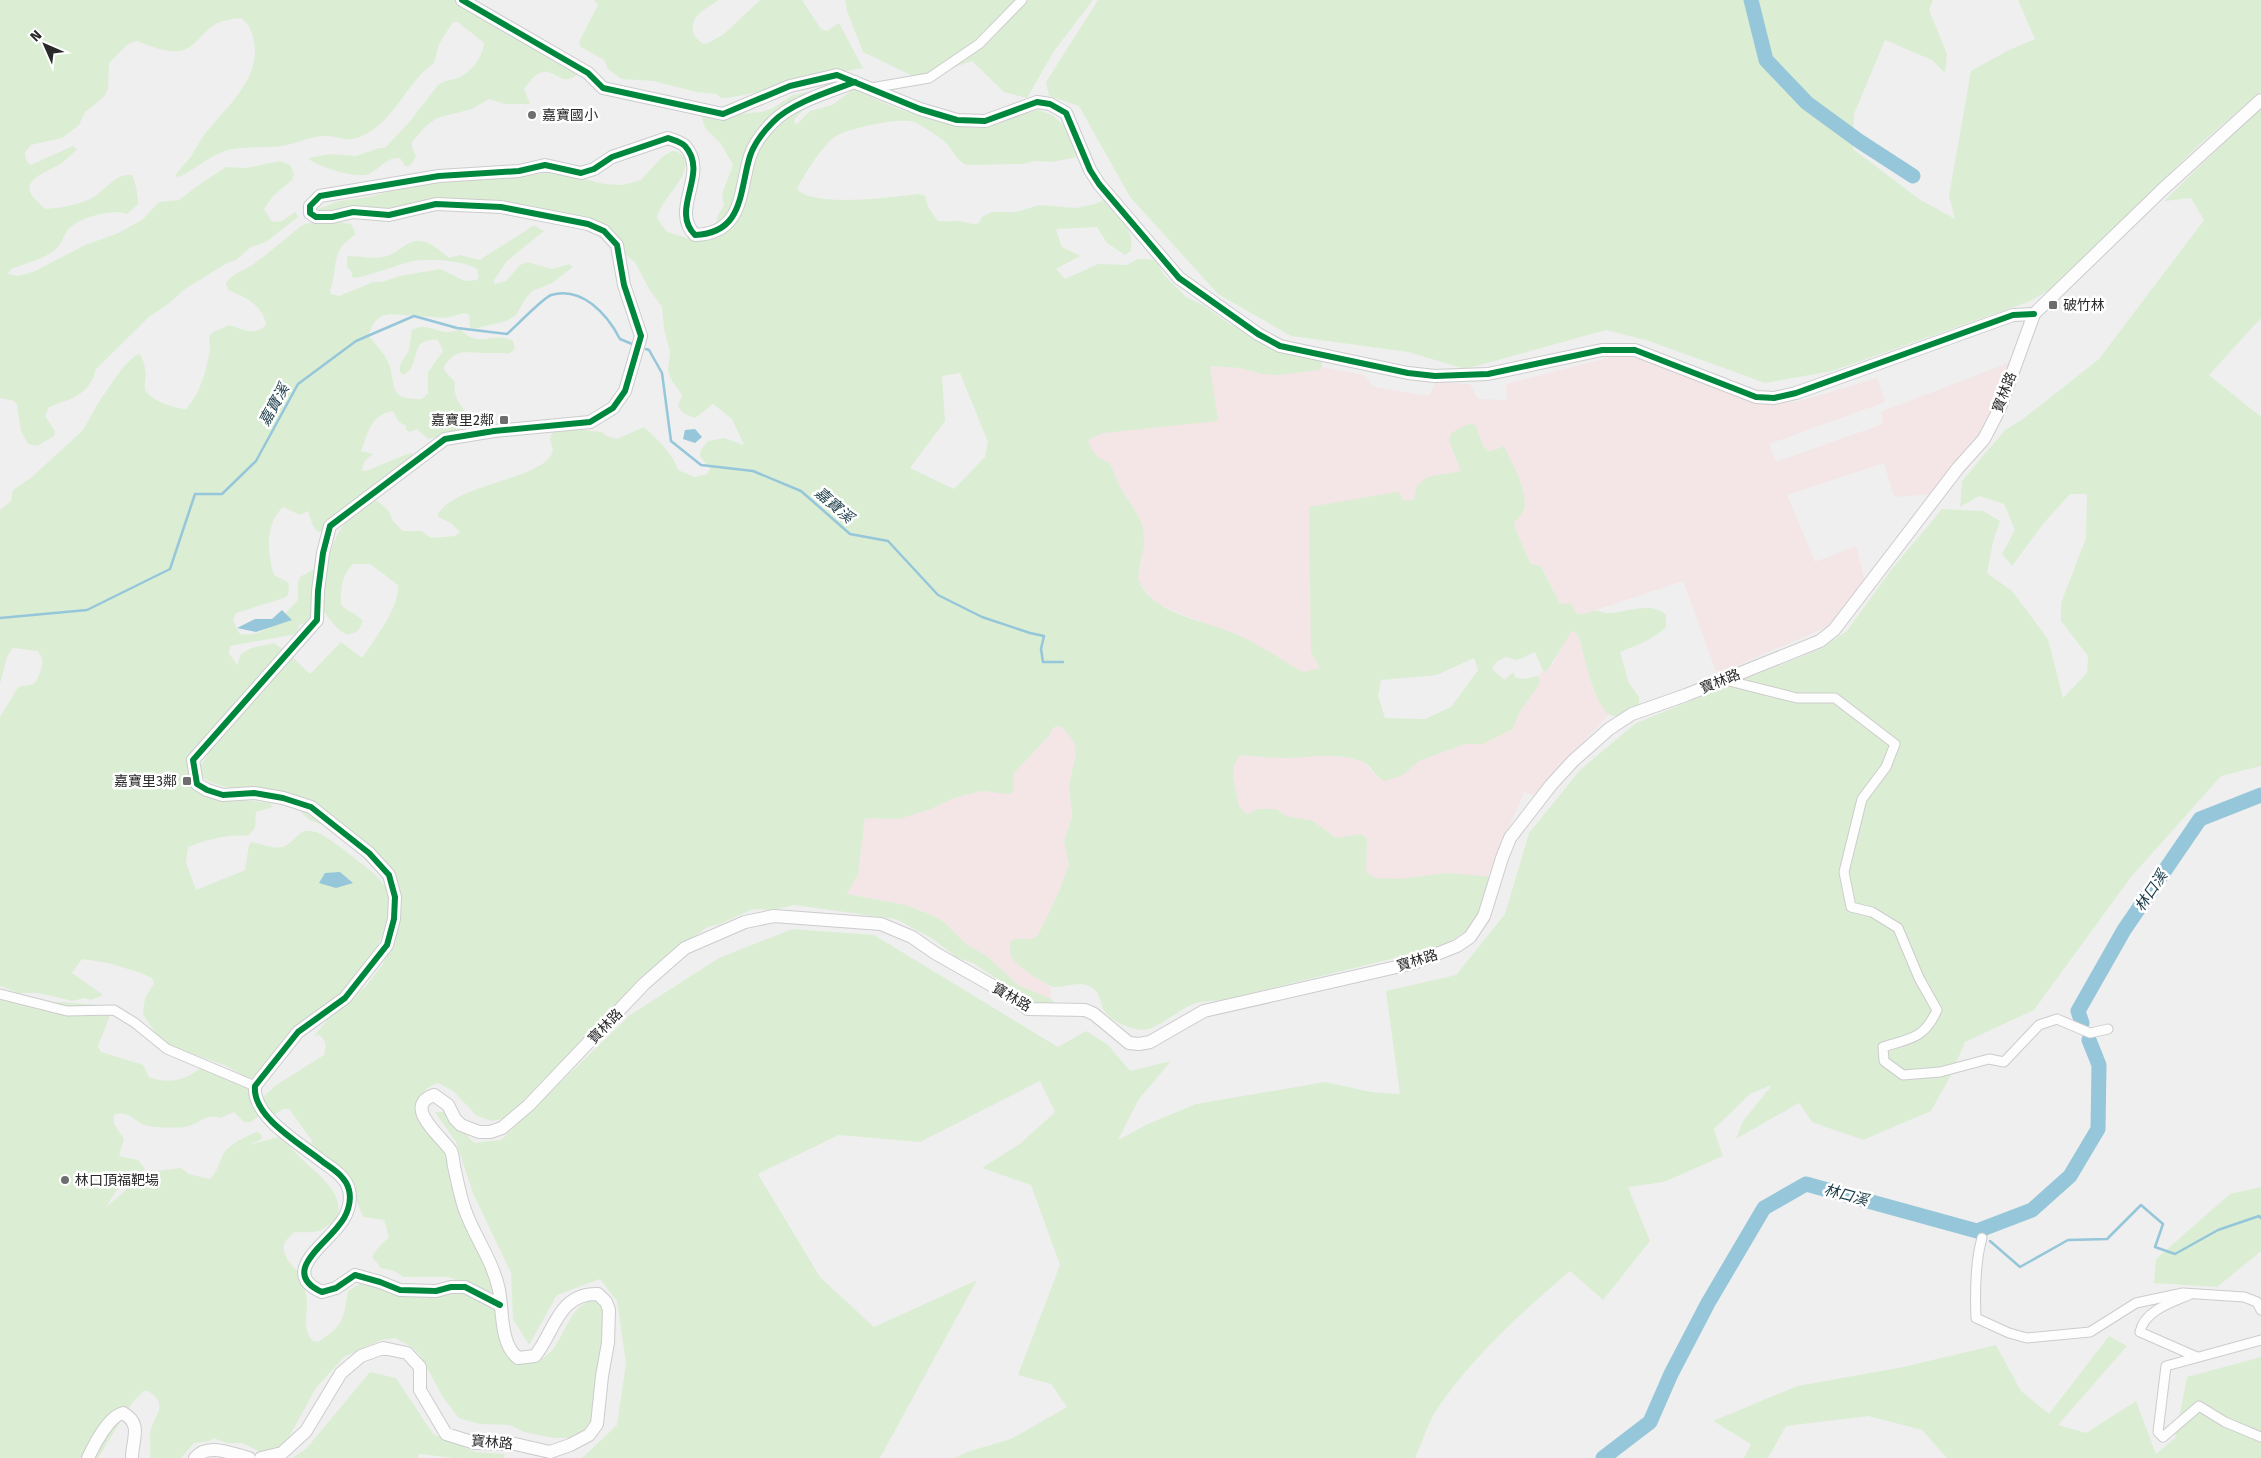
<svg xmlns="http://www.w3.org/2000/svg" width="2261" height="1458" font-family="'Fira Sans','Noto Sans TC',sans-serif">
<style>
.industrial{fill:#f4e5e6}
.green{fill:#dbeed4;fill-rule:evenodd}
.water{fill:#95c6d9}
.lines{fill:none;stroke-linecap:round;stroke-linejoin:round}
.stream{stroke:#95c6d9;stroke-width:2.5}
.river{stroke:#95c6d9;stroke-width:15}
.street-casing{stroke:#ccc;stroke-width:11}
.secondary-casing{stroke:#ccc;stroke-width:14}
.street{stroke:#fdfdfd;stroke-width:9}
.secondary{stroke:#fdfdfd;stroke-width:12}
.cycleway-casing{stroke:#fff;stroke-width:9}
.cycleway{stroke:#00873e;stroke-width:6}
.poi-dot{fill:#6e6e6e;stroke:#fff;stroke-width:2}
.labels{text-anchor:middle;stroke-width:5;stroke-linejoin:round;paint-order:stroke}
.poi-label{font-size:14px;fill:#292929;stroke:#fff;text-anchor:start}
.street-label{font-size:14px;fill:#292929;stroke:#fff}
.water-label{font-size:15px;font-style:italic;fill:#183945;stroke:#fff}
</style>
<rect width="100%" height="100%" fill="#efefef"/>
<!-- industrial -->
<g class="industrial">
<polygon points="1615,356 1628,356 1656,363 1757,403 1774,405 1804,400 1877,378 1885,402 1769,444 1776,462 1883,424 1881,412 2013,361 1990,423 1930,494 1894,497 1884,463 1787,495 1815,562 1856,546 1865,581 1838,618 1827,627 1717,674 1683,581 1581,615 1560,604 1542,566 1530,563 1514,524 1524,511 1525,505 1522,486 1504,446 1489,452 1483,447 1449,441 1462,471 1454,473 1414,500 1401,500 1314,658 1321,668 1303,672 1238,635 1211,626 1156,603 1139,582 1138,577 1142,562 1139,517 1119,485 1110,463 1099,458 1091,451 1088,440 1103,433 1210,366 1240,368 1262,374 1318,370 1322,367 1363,375 1374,387 1429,396 1436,382 1470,384 1478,399 1507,400 1506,384"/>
<polygon points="1572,631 1576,633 1580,640 1595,695 1609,714 1534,795 1524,792 1488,876 1470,876 1447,873 1399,879 1375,878 1366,872 1367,838 1361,834 1336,838 1313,821 1285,816 1276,809 1258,809 1247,814 1239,806 1233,777 1234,765 1240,755 1283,758 1318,755 1347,757 1363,761 1378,778 1403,775 1419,761 1465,744 1483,744 1513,729 1519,713 1538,686 1540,681 1538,676 1543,671 1547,671 1554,662 1569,634"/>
<polygon points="1058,726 1063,728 1074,742 1076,754 1069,785 1072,816 1064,842 1069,864 1058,894 1038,935 1033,939 1015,939 1017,965 1023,967 1051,987 1051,999 1018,985 988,957 966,944 945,923 934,916 906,905 847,894 858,875 865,818 899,819 931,809 954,798 981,791 993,793 1012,780 1013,774 1048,737 1053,728"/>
</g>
<!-- green -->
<g class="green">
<path d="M0 0H456L508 35 565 61 590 80 577 75C555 92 551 50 524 89L530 104H505L489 99 472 109 437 118 425 127 412 142V147L416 157 410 166H405L400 158C386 157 380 169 369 174 358 179 316 167 308 158L330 154 356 156 379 148H385L411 120 438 85C445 79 452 81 460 77 472 71 483 56 484 43L458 22H453L439 44 434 63C407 82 396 118 366 134 344 145 342 135 322 136 308 137 295 144 282 146 265 148 249 146 233 149 212 153 198 168 179 177L175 176C179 169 185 164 190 158 195 151 199 142 204 135 226 107 264 77 253 37 250 28 249 24 241 18 232 19 223 20 214 25 203 32 194 49 180 51 167 53 149 46 137 41L128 44 109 63 108 89 104 97 85 112 79 125 62 138 31 145 25 152C25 158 26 161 31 165L73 146 77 149C72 154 67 159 62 163 54 169 22 178 31 194 34 199 41 204 45 209 61 208 78 205 92 198 106 191 114 173 132 175 136 184 138 194 138 204L127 214C113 208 76 218 67 231 62 238 61 246 54 251 43 259 24 264 11 269L8 274 18 276 33 272 85 245 116 234 142 220 159 202 179 200 200 184 226 167 247 168 280 161 290 165 294 174 292 180 273 196 264 209 272 222 282 221 295 212 298 217 266 242 251 247 236 260 227 263 185 289 167 305 150 316 96 369C89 396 72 398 49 407L45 416 55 431 54 436 37 446 28 444 21 431 17 405 14 401 0 398Z"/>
<path d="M594 0H719C712 5 703 9 698 15 688 25 693 41 706 44L724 34 760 0H802L821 29 827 31 839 23 863 68C816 75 772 91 726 98H721L717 94 696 92 654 81 621 79 608 69 604 60 581 47 579 42 598 5Z"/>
<polygon points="845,0 1093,0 1054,51 1027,98 1004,92 972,61 919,79 863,52 847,11"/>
<polygon points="1098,0 1933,0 1929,10 1947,54 1945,73 1932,60 1885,40 1854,114 1853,149 1919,199 1955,219 1949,196 1971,71 2009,50 2035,39 2018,0 2261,0 2261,91 2199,145 2051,289 2028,302 1832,371 1765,383 1649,341 1606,330 1465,369 1408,352 1291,336 1218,294 1130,197 1079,106 1049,96 1046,82"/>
<path d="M858 89 873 98 901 110 930 119 948 120 970 128H982L1036 109 1052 115 1066 127 1078 152 1077 157 1052 162 1034 161 1022 164 967 165C956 161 953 150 946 143 943 139 918 123 914 122 900 117 844 129 833 138 822 147 803 176 797 189 813 208 895 197 919 194L925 196 928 207 938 221C946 222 951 221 959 221 967 221 971 226 979 223L982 217 992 212H1016L1040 205 1076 208 1095 204 1106 199C1110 205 1112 211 1117 216 1128 230 1133 231 1131 251L1125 255 1107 243 1097 227 1056 229 1062 247 1080 256 1056 269 1065 279 1098 264 1127 265 1138 259 1156 260 1164 275 1186 297 1203 305 1231 325 1322 361V367L1318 370 1279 375 1262 374 1240 368 1210 366 1218 421 1103 433 1088 440C1092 454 1098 458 1110 463L1119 485 1139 517 1143 528 1144 545 1138 577C1147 614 1209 621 1238 635 1261 645 1281 660 1303 672L1320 668 1311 652 1309 507 1397 492 1400 493 1402 500H1414L1417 485 1428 477 1461 471 1449 441 1451 433 1468 424 1476 425 1483 446 1489 452 1504 446C1511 461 1529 492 1524 509 1523 515 1516 518 1514 525L1530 563 1541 566 1560 604 1571 603 1576 613C1583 616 1587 612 1594 611 1600 610 1604 614 1609 613 1626 612 1653 601 1666 615V627C1653 640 1637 645 1620 652L1629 683 1639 697V704C1632 708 1622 717 1614 716 1596 715 1584 655 1580 640L1576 633 1572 631 1547 671H1543L1535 652 1517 660 1506 657 1497 661 1492 669 1505 680 1513 672 1515 677C1525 681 1529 677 1538 676L1540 681 1538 686 1519 713 1513 729 1483 744H1465L1419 761 1403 775 1384 781C1374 776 1371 764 1361 761 1335 752 1309 758 1283 758 1269 758 1254 756 1240 755L1234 765 1233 777 1239 806 1247 814 1258 809H1276L1286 816 1313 821 1336 838 1361 834 1367 838 1366 872 1375 878 1399 879 1447 873 1494 877 1480 920 1468 931 1440 947 1223 1000C1214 1001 1202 1001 1193 1004 1178 1010 1157 1030 1142 1030 1132 1030 1111 1021 1105 1012 1099 1003 1102 994 1091 987 1079 980 1067 988 1054 987 1047 986 1014 964 1011 957 1010 953 1010 947 1010 942L1015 939H1033L1038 935 1058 894 1069 864 1064 842 1072 816 1069 785 1076 754 1074 742 1063 728 1058 726 1053 728 1048 737 1013 774 1014 791 1009 794 981 791 954 798 931 809 899 819 865 818 858 875 847 894 906 905 934 916 945 923 966 944 988 957 1018 985 1051 999 1055 1004 1044 1005 1017 997 1000 981 973 963 956 957 933 939 896 919 794 905 773 910 753 909 720 924 708 927 677 948 655 966 606 1014 558 1070 518 1109 503 1119 492 1121 477 1116 453 1091 438 1083C428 1086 422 1091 420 1102L450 1161 460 1195 475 1217 487 1245 494 1292 478 1290 449 1277H404L394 1271 381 1268 372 1257 376 1250 389 1237 384 1220 363 1217 352 1190 310 1145 312 1141 289 1109H283L274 1115 259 1101 276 1085 324 1055C326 1046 327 1041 319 1035L314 1036 332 1014 365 987 383 964 397 928 401 911 398 892 393 882 330 827 309 820 293 804 274 801 212 783 202 777 201 765 214 743 292 657 310 674 341 642 362 658C374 640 400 607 398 585L370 564H353C341 576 341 589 341 605 348 612 355 612 363 621L358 631 348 635C335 629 328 618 321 606 326 582 327 549 341 528 348 518 360 509 368 500L374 499C382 505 391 510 392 520L403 531H422L431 538 455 536 460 532 452 524 437 516C453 483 545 480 553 451L550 439 552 433 563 428 602 432 606 436 617 439 644 427C657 439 673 453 678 470L695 477 707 474 710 469 700 456 701 450 708 441 724 438 744 445 732 419 713 404 695 418C687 415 682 414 678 406L682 395 672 381 668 371 670 352 664 329 662 307 649 289 635 262 598 235 571 222 521 212 416 209 321 214 318 209 339 201 369 197 436 178 497 179 545 173 570 175 604 184 623 185 641 180 662 157 672 151 678 152 686 158C688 181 662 197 657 218L667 232 691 239 714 234 718 215 724 205 722 194 733 165 721 144 705 128 700 111 738 114 762 112 773 108 793 95 820 90 794 120 796 125 810 111 832 105 852 90ZM960 373 988 442 985 457 954 489 910 468 945 421 942 376ZM1474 658 1478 670 1451 707 1425 719 1385 718 1378 696 1381 680 1437 675Z"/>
<path d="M2261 107V318L2209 375 2261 417V766L2221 776 2131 877 2034 1010 1965 1042 1950 1077 1931 1111 1863 1140 1812 1122 1799 1103 1736 1139 1743 1121 1772 1085 1750 1094 1714 1129 1723 1156 1664 1182 1628 1187 1650 1241 1603 1300 1570 1271C1521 1313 1471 1358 1435 1412 1427 1426 1422 1443 1415 1458H955L967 1452 1011 1439 1067 1407 1051 1384 1018 1375 1060 1265 1031 1185 982 1168 1021 1143 1055 1112 1040 1081 920 1142 839 1135 758 1174 820 1277 874 1327 977 1280 880 1458H582L617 1425 626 1363 617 1301 600 1279 557 1295 529 1345 513 1319 511 1273 473 1193 456 1142 435 1112H446L474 1143 501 1140 630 1015 719 958 792 929 874 935 1058 1047 1086 1031 1108 1045 1130 1071 1171 1061 1139 1099 1118 1140 1148 1124 1196 1104 1325 1082 1371 1092 1400 1094 1386 991 1456 975 1505 914 1529 833 1580 770 1636 723 1820 649 1847 631 1891 570 1942 509 1983 511 2000 521 1993 542 1987 573 2012 591 2048 639 2063 698 2087 673 2088 656 2061 621V603L2086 538 2087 494H2070L2043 524 2012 566 2002 554 2015 530 2004 504 1979 496 1960 507 1962 481 2005 430 2023 419 2099 359 2204 220 2191 198 2164 201Z"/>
<path d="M339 222 351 224 356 234C351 238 344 243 341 248 333 259 336 277 330 290L331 294 339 296 373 282H382L400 276 440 269 465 281 477 280 479 277 477 269C464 260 424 258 409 262 391 267 374 274 356 278L352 277V273L347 267V256C358 256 372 259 383 257 393 255 399 249 408 244 423 234 438 249 449 258L459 255 480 260C498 247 516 238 534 225L544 231 507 261 494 280V284L506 281 520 265 527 262 552 269 569 264 573 267 552 283 532 291 526 298 516 315 506 321 473 329 470 327 469 315 465 313 446 318 390 314C376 316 372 324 369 336 375 344 384 353 388 362 398 386 385 399 422 399L428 393V372L443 351 438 340C406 337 423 366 403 375L400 372V365L409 350 412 330C423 322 437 332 448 332 452 332 457 330 460 329 479 350 493 330 513 341L515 349 509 354C499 352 492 354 482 353 468 353 459 349 449 360 446 364 444 365 444 370L455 382C452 398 463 408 472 420L453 434 428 439 417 429 410 432 406 430V426L399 422 393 411C370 415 369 431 361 451L373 454 364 462 362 470 366 471 407 454 412 453 413 458 342 509 322 531 318 532 313 526 308 511 300 515 283 507C265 524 267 553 274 575L289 583 288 595 284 598 236 613 233 621 240 634C266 638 283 616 298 600V583L300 577 316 568 314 620 299 625 297 634 230 646 229 653 237 665 241 654 251 648 274 643 284 650 190 759 209 796 270 803 273 807 256 812 255 828 248 836C226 834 208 840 188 847L186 863 196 890 245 870 249 845 252 842C260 844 273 849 282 847 293 845 298 829 311 831 324 832 350 855 362 864 371 870 380 878 386 888 398 910 371 965 356 982 326 1016 289 1046 257 1077L245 1078 239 1073 224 1065 175 1048 161 1040 143 1015 145 998 154 983 152 978 141 973 108 963 82 959 72 973 103 995 91 1000 84 998 73 1001 39 993H18L0 986V717L17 689C22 684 27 687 33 684 38 681 44 664 42 658 42 657 38 652 38 651L13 648C4 657 5 671 0 683V510L11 501 13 490 32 477 83 430 98 403 123 367 136 355 140 354C142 359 145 364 145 369 147 375 144 383 145 389 148 400 176 409 186 409 201 392 206 371 210 350 211 345 207 338 211 334 215 330 224 328 229 325 244 329 253 337 266 325 263 305 245 297 228 290L226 283C232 273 246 270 255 263 271 251 286 238 301 226L309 223Z"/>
<path d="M0 999 13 1002H63L108 1006 111 1013 98 1046 101 1052 143 1065 149 1077C172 1085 185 1080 204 1066L250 1085 260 1115 251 1122H244L234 1112 220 1118C205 1112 197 1127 184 1127 176 1128 152 1128 145 1125 132 1120 130 1110 114 1115V1124L124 1139 119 1156 138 1160 145 1169 116 1191 106 1207 147 1172 181 1168 189 1174 210 1179C218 1171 218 1164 223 1155 228 1145 246 1136 256 1132L261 1134 262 1139 248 1145 282 1136C286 1141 290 1146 294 1151 309 1169 347 1190 337 1218 321 1233 316 1233 294 1232 291 1236 285 1240 284 1245 282 1255 292 1267 299 1272 300 1281 305 1287 306 1295 310 1311 300 1327 313 1341L318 1342C343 1326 343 1321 348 1291L366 1280 434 1293 455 1291 491 1303 502 1313 511 1347 531 1362C567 1357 561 1305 595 1300L607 1309 597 1417 582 1432 569 1438H553L524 1432 510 1425 479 1424 459 1418 444 1399 420 1355 413 1348 395 1338 381 1340 344 1357 316 1388 289 1437 279 1448 265 1454 242 1443H227L213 1438 210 1441 194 1443 181 1458H150C151 1449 150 1442 150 1434 151 1417 172 1406 148 1391H144L132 1403 98 1458H0Z"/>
<polygon points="2261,1187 2261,1251 2217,1287 2154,1283 2156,1259 2230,1194"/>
<polygon points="2109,1336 2127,1346 2058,1425 2086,1433 2136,1401 2156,1454 2175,1438 2187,1377 2261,1357 2261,1458 1947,1458 1922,1430 1868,1416 1786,1426 1768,1458 1744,1458 1751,1444 1713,1421 1797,1386 1903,1367 1996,1345 2021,1391 2049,1414"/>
<polygon points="370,1372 396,1378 433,1434 476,1452 505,1454 503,1458 454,1458 419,1454 418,1458 292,1458 306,1449"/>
</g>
<!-- water -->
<g class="water">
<polygon points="695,429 702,437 695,443 683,439 685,430"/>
<polygon points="282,610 292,620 256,632 237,628 255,619 272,619"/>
<polygon points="340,872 353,883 336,888 319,883 325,873"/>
</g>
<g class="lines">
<!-- stream -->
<g class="stream">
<polyline points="646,349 649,350 662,373 671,441 701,465 753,471 801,491 850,534 888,541 938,595 982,617 1030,633 1044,636 1041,649 1043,662 1063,662"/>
<path d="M0 618 87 610 170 569 195 494H222L256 461 298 384 356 341 414 316 457 328 507 334C515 327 543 298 551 295 582 286 607 314 620 339L632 344"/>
<polyline points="1977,1231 1979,1232"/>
<polyline points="1990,1241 2020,1267 2068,1240 2107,1239 2141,1205 2163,1224 2155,1247 2175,1254 2218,1230 2259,1216 2261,1218"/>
</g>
<!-- river -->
<g class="river">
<polyline points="1751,0 1766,60 1807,103 1859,141 1913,176"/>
<polyline points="2082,1023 2078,1011 2124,930 2200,819 2261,795"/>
<polyline points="1603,1458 1650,1422 1671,1374 1708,1303 1764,1208 1806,1184 1977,1231 2032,1210 2070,1176 2098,1129 2099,1065 2089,1040"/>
</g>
<defs>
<g id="street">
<polyline points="871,88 929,78 979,44 1022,0"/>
<path d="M1725 680 1797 698H1835L1895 744 1886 767 1862 799 1844 872 1851 907 1872 912 1898 928 1919 978 1937 1010C1924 1039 1911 1038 1883 1047L1884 1061 1903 1075 1940 1072 1989 1059 2004 1062 2039 1025 2057 1019 2090 1033 2108 1029"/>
<polyline points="0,994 67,1011 114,1010 135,1023 167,1049 255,1086"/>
<path d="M1982 1238C1975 1262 1975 1294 1976 1318L2009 1333 2027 1338 2090 1332 2136 1303 2183 1293 2244 1297 2257 1302 2261 1310"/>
<path d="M2189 1295C2172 1302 2144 1311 2140 1332L2197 1357"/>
<polyline points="2261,1340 2166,1366 2158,1432 2163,1437 2199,1406 2225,1422 2261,1437"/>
</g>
<g id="secondary">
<polyline points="462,0 588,73 603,88 723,114 790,86 837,75 920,109 957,120 985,121 1037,102 1050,104 1066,113 1090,170 1099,184 1179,278 1258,334 1280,346 1408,373 1435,376 1488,374 1602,350 1635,350 1756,397 1774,398 1796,393 2013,315 2034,314"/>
<path d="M500 1305 465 1287H451L436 1291 400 1290 380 1282 355 1275 336 1288 322 1292C279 1273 326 1244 339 1225 347 1216 352 1202 349 1190 346 1177 333 1169 323 1162 301 1144 252 1117 255 1086L298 1032 345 998 387 945 394 919 395 897 389 875 369 853 311 807 283 798 254 793 223 795 207 790 197 784 193 760 317 620 318 591 323 553 330 526 445 439 494 431 590 422 613 408 625 391 641 336 624 285 617 245 604 231 588 224 501 207 436 204 389 215 353 212 332 217H316L310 213V206L320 196 439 176 519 171 545 165 581 173 594 169 612 157 668 138C673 140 681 142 685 146 710 174 669 209 695 235 744 233 739 192 750 156 754 144 764 131 773 122 791 103 831 91 855 82"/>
<path d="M88 1458C94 1445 109 1416 123 1413 143 1424 132 1440 132 1458"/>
<path d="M195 1458C208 1442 232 1454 249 1458"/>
<path d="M261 1458 282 1453 306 1431 341 1373 361 1356 383 1348 407 1353 420 1367V1390L446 1434 475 1443 515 1444 550 1452 570 1445 589 1435 597 1424 602 1376 608 1343 609 1310 606 1302 598 1294C558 1293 555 1331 535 1356L518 1358C500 1344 503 1312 499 1290 493 1261 475 1238 465 1210 460 1196 457 1180 454 1166 453 1161 453 1155 451 1151 443 1138 401 1106 434 1095L448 1105 455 1119 461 1125 479 1132H490L502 1128 529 1105 644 984 685 948 745 922 774 916 881 924 912 937 935 953 1007 994 1028 1009 1085 1010 1094 1014 1129 1043 1139 1044 1150 1042 1204 1011 1414 963 1457 946 1470 937 1484 916 1502 858 1510 838 1551 785 1573 761 1609 729 1632 714 1686 695 1820 641 1834 630 1958 468 1984 439 1999 410 2034 314 2162 190 2261 100"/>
</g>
</defs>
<!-- street casing -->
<use href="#street" class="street-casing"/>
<!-- secondary casing -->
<use href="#secondary" class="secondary-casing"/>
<!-- street -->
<use href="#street" class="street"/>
<!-- secondary -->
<use href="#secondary" class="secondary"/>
<defs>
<g id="cycleway">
<polyline points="462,0 588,73 603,88 723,114 790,86 837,75 920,109 957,120 985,121 1037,102 1050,104 1066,113 1090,170 1099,184 1179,278 1258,334 1280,346 1408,373 1435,376 1488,374 1602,350 1635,350 1756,397 1774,398 1796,393 2013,315 2034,314"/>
<path d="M500 1305 465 1287H451L436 1291 400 1290 380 1282 355 1275 336 1288 322 1292C279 1273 326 1244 339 1225 347 1216 352 1202 349 1190 346 1177 333 1169 323 1162 301 1144 252 1117 255 1086L298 1032 345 998 387 945 394 919 395 897 389 875 369 853 311 807 283 798 254 793 223 795 207 790 197 784 193 760 317 620 318 591 323 553 330 526 445 439 494 431 590 422 613 408 625 391 641 336 624 285 617 245 604 231 588 224 501 207 436 204 389 215 353 212 332 217H316L310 213V206L320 196 439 176 519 171 545 165 581 173 594 169 612 157 668 138C673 140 681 142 685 146 710 174 669 209 695 235 744 233 739 192 750 156 754 144 764 131 773 122 791 103 831 91 855 82"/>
</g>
</defs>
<!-- cycleway casing -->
<use href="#cycleway" class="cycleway-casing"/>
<!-- cycleway -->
<use href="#cycleway" class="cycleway"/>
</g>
<!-- markers -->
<g class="poi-dot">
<circle cx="532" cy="115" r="5"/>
<rect x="2048" y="300" width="10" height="10" rx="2.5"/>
<rect x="499" y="415" width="10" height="10" rx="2.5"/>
<rect x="182" y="776" width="10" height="10" rx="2.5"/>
<circle cx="65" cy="1180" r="5"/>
</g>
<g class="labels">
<!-- poi labels -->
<g class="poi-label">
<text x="542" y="120">嘉寶國小</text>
<text x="2063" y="310">破竹林</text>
<text x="494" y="425" text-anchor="end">嘉寶里2鄰</text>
<text x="177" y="786" text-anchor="end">嘉寶里3鄰</text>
<text x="75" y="1185">林口頂福靶場</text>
</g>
<!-- street labels -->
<g class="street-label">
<text transform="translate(2004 392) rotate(-69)" y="5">寶林路</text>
<text transform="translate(1720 681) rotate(-22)" y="5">寶林路</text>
<text transform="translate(1417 960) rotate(-17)" y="5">寶林路</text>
<text transform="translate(1012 997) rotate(30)" y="5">寶林路</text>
<text transform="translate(605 1026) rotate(-46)" y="5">寶林路</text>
<text transform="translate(492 1442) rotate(5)" y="5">寶林路</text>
</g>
<!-- water labels -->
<g class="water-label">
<text transform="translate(274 405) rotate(-61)" y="5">嘉寶溪</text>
<text transform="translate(834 505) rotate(41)" y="5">嘉寶溪</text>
<text transform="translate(2151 891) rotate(-56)" y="5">林口溪</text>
<text transform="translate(1846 1195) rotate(15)" y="5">林口溪</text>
</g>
</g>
<!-- north arrow -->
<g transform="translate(45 45) rotate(315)" stroke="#ffffff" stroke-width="4" paint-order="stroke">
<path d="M0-4L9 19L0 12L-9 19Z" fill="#292929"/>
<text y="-8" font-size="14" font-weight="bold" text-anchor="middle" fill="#292929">N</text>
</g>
</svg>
